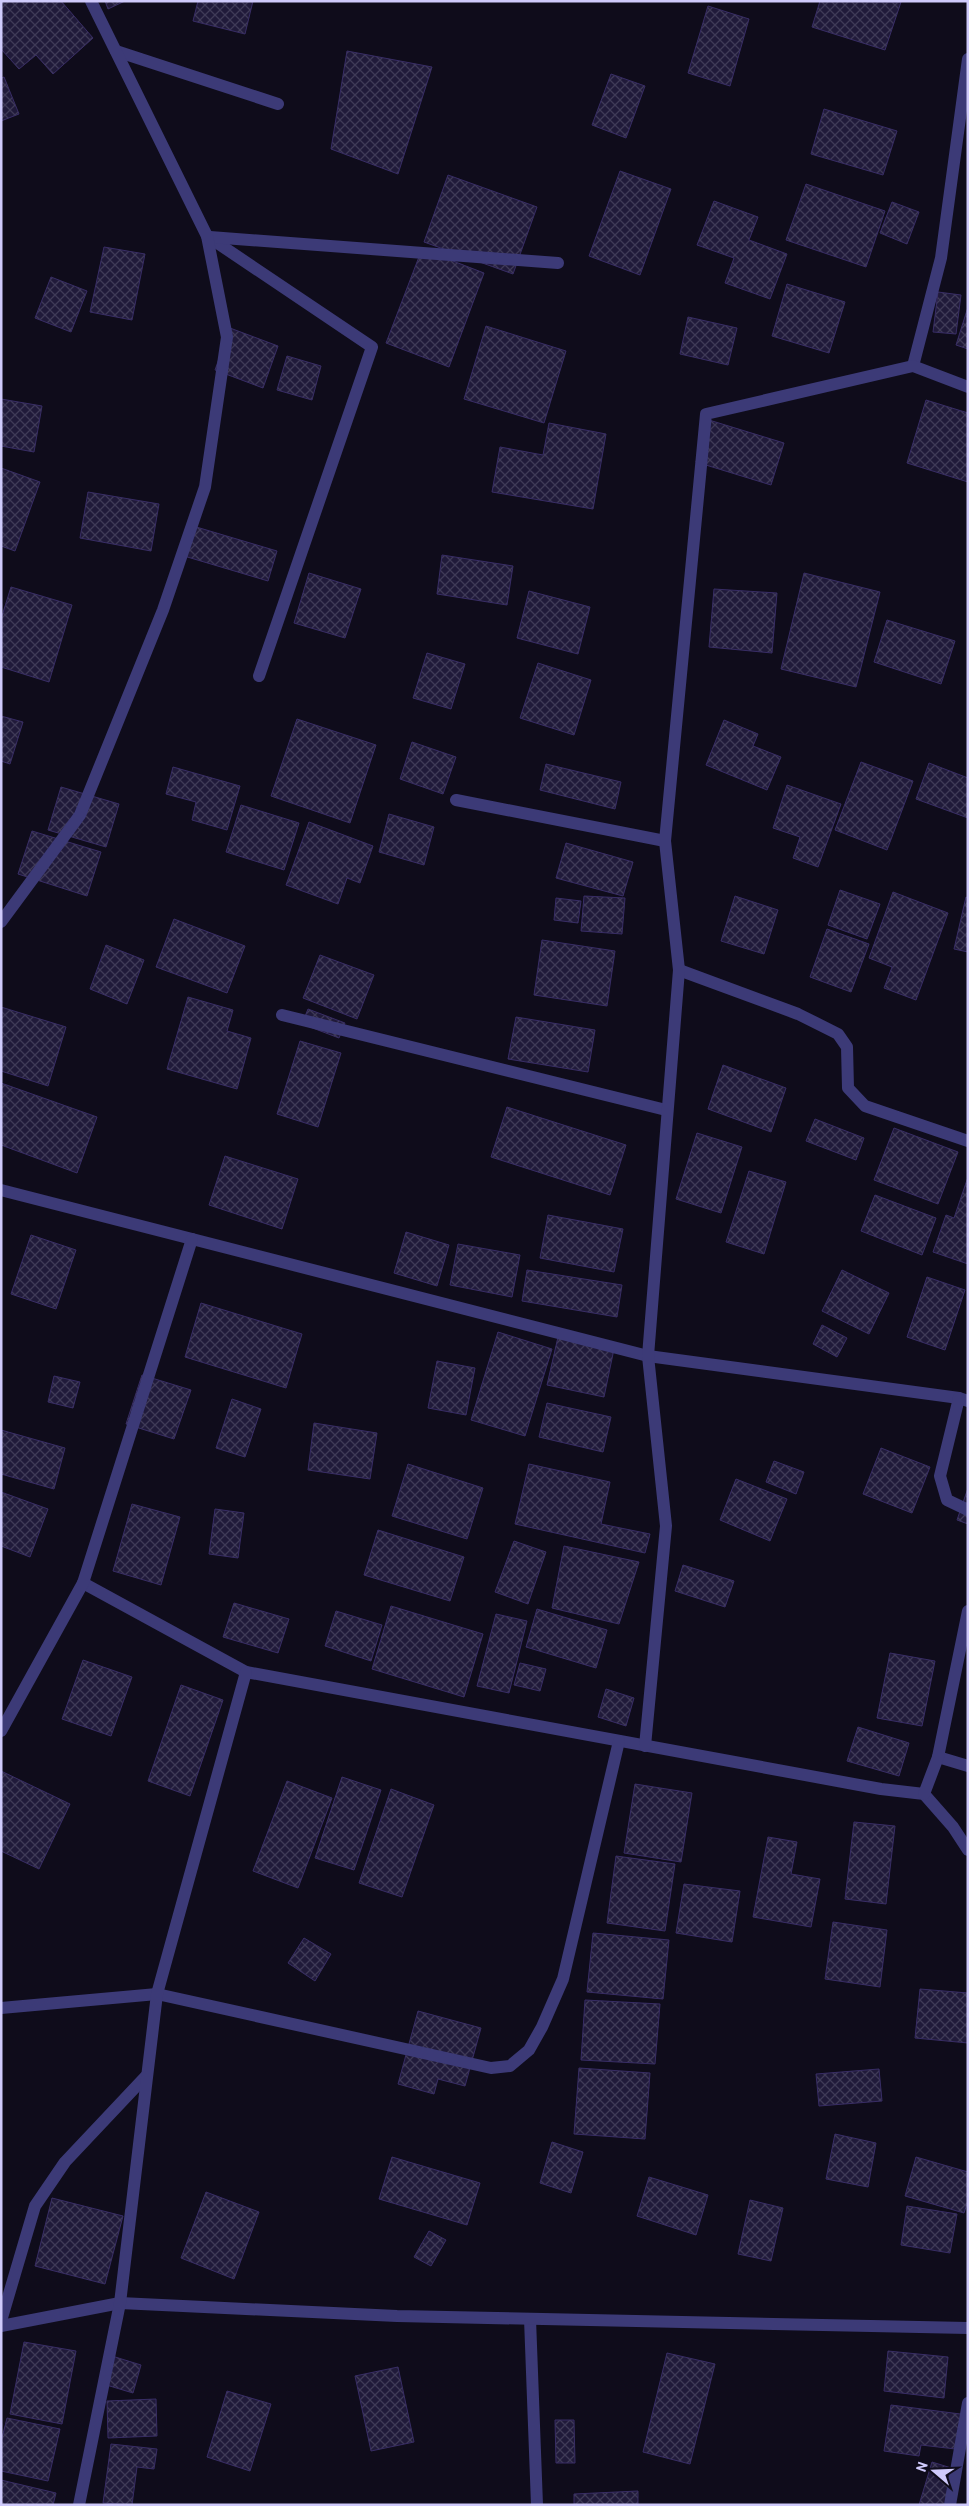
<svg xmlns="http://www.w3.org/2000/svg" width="969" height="2506" font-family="Barlow,sans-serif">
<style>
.building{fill:url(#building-cross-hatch);stroke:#382d65}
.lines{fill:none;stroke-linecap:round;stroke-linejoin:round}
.street{stroke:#3c3a77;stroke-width:12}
</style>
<defs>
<pattern id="building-cross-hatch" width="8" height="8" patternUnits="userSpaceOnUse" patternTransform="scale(1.25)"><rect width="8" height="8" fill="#201a3a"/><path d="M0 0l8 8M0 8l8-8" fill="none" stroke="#3f3a57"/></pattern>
</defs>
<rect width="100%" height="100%" fill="#0f0c1b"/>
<!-- building -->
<g class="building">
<polygon points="1,1 61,1 93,38 53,74 36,55 19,69 1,49"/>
<polygon points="105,1 125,1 108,9"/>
<polygon points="198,1 253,1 245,34 193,21"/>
<polygon points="820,1 901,2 885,50 812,27"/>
<polygon points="708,6 749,19 730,86 688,73"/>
<polygon points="347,51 432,67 398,174 331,149"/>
<polygon points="611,74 645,86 626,138 592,125"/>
<polygon points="4,77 19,114 1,121 1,78"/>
<polygon points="824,109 897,131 883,175 811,154"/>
<polygon points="620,171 671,189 640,275 589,256"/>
<polygon points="448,175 537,207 513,274 424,242"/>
<polygon points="806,184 885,211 866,267 786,240"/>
<polygon points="714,201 758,217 749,240 787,254 770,299 725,283 734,258 697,245"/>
<polygon points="892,202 919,212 907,244 880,233"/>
<polygon points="104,247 145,254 132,320 90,312"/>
<polygon points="422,249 484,273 449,367 386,343"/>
<polygon points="51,277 87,291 71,332 35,318"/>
<polygon points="787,284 845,302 829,353 772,336"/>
<polygon points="938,292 961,295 956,334 933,332"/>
<polygon points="968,307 968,349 956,345"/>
<polygon points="688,317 737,328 728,365 680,354"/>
<polygon points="486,326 566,351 544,423 464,399"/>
<polygon points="230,328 278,346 263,388 215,370"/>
<polygon points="287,356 321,366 312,400 277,390"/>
<polygon points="1,399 42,406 34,452 1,446"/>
<polygon points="926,400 968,413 968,482 907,463"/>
<polygon points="709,420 784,443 771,485 696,462"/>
<polygon points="549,423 606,434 593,509 492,492 500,447 543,455"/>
<polygon points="1,468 40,482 15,551 1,546"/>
<polygon points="88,492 159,504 151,551 80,538"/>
<polygon points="193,526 277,551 268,581 184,556"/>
<polygon points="442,555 513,566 507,605 437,594"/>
<polygon points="309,573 361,589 345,638 294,623"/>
<polygon points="804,573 880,592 856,687 781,669"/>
<polygon points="11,587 72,605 49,682 1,667 1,619"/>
<polygon points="714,589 777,593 772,653 709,647"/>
<polygon points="529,591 590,607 578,654 517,638"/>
<polygon points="887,620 955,641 941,684 874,662"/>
<polygon points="427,653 465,664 451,709 413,698"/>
<polygon points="538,663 591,680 574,735 520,718"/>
<polygon points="1,716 23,722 10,764 1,761"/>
<polygon points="297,719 376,745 350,823 271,796"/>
<polygon points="724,720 758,734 753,746 781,757 767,790 706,765"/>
<polygon points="412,742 456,757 443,794 400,779"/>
<polygon points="861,762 913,781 887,850 835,830"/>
<polygon points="929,763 968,778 968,818 916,799"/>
<polygon points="546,764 621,782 615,809 540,790"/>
<polygon points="173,767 240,786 227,830 192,820 196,802 166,794"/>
<polygon points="787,785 841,804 818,867 793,858 800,837 773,828"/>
<polygon points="61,787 119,804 106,847 48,830"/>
<polygon points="241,805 299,823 284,870 226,852"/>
<polygon points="389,814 434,827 424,865 379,852"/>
<polygon points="309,822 373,846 360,883 347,878 338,904 286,885"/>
<polygon points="32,831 101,852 87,896 18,874"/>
<polygon points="566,843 633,862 623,896 556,878"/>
<polygon points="840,890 880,904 867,939 828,925"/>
<polygon points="893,892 948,913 916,1000 884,988 892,967 869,958"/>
<polygon points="584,896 625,898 622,934 581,931"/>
<polygon points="735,896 778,910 764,954 721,941"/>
<polygon points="966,897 968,898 968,952 954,949"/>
<polygon points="556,898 581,901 578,923 554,920"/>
<polygon points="174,919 245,946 227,993 156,967"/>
<polygon points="827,929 869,944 851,992 810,977"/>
<polygon points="542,940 615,951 607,1006 534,995"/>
<polygon points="106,945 144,960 127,1004 90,989"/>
<polygon points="320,955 374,975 357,1019 303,998"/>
<polygon points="188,997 233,1010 227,1031 251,1038 237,1089 167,1069"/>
<polygon points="1,1007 66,1027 48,1086 1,1071"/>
<polygon points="308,1009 345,1023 339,1038 302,1024"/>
<polygon points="516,1017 595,1030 588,1072 508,1059"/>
<polygon points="300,1041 341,1053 318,1127 277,1114"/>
<polygon points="723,1065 786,1088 771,1132 708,1109"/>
<polygon points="1,1083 97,1117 77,1173 1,1145"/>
<polygon points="507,1107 626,1145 610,1195 491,1157"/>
<polygon points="815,1119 864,1138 856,1160 806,1141"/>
<polygon points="894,1128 958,1152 938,1204 874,1180"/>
<polygon points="697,1133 742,1147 721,1213 676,1199"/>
<polygon points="225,1156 298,1179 282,1229 209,1205"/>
<polygon points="749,1171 786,1182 764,1254 726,1242"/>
<polygon points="968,1177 968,1264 933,1252 946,1215 954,1218"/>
<polygon points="875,1195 936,1218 922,1255 861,1231"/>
<polygon points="548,1215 623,1229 614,1272 540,1258"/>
<polygon points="406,1232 449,1245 437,1286 394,1273"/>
<polygon points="31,1235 76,1250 56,1309 11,1294"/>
<polygon points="458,1244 520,1255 512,1297 450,1285"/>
<polygon points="527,1270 622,1285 617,1317 522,1301"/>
<polygon points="842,1270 889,1293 869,1334 822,1311"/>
<polygon points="927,1277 965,1290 945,1350 907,1337"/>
<polygon points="201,1303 302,1334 286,1388 185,1357"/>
<polygon points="822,1325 847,1338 837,1357 813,1344"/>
<polygon points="498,1332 552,1349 525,1436 471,1420"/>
<polygon points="558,1337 614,1349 604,1397 547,1385"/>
<polygon points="437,1361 475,1368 466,1415 428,1408"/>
<polygon points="142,1375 191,1390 174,1439 126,1424"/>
<polygon points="54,1376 80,1382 73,1408 48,1402"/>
<polygon points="232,1399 261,1409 245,1457 216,1448"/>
<polygon points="547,1403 611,1417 603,1452 539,1437"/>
<polygon points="314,1423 377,1433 370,1479 308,1470"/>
<polygon points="1,1430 65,1448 54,1489 1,1474"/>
<polygon points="881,1448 930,1467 912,1513 863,1494"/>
<polygon points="774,1461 804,1472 796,1494 766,1482"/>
<polygon points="408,1464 483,1488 467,1539 392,1516"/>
<polygon points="529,1464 610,1482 601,1524 650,1534 645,1553 515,1524"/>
<polygon points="736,1479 787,1499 770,1541 720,1520"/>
<polygon points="968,1488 968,1524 957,1520"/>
<polygon points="1,1492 48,1509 30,1557 1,1546"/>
<polygon points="132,1504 180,1517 161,1585 113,1571"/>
<polygon points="215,1509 244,1513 238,1558 209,1554"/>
<polygon points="378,1530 464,1557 450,1601 364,1575"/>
<polygon points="514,1541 546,1552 528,1604 495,1592"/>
<polygon points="564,1546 639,1562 619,1624 552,1608"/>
<polygon points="683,1565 734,1581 725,1607 675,1591"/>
<polygon points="234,1603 289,1619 278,1653 223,1637"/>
<polygon points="391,1606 483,1634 464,1697 372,1669"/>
<polygon points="537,1609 607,1630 596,1668 526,1647"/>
<polygon points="336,1611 382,1625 371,1661 325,1646"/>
<polygon points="496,1614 527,1621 509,1693 477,1686"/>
<polygon points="890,1653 935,1661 922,1726 877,1718"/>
<polygon points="83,1660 132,1677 111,1736 62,1719"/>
<polygon points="520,1663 546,1669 540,1691 514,1685"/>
<polygon points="181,1685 223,1700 190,1796 148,1781"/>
<polygon points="606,1689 634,1698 626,1726 598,1717"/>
<polygon points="858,1727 909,1743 899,1776 847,1761"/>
<polygon points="1,1771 70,1804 39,1869 1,1851"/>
<polygon points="342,1777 381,1790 354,1870 315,1858"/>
<polygon points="287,1781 332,1798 298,1888 253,1871"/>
<polygon points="635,1784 692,1793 681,1862 624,1853"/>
<polygon points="391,1789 434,1805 402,1897 359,1883"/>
<polygon points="854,1822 895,1826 886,1904 845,1899"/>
<polygon points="768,1837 797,1842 791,1874 820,1879 811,1927 753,1917"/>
<polygon points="616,1856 675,1864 665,1931 607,1923"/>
<polygon points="684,1884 740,1891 732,1942 676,1933"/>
<polygon points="833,1922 887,1930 880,1987 825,1979"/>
<polygon points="593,1933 669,1940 663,1999 587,1992"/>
<polygon points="304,1938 331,1954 315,1981 288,1963"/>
<polygon points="920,1989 968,1993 968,2043 915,2038"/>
<polygon points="585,2000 660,2004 655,2064 581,2060"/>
<polygon points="418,2011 481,2028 465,2086 438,2079 434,2094 398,2084"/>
<polygon points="579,2068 650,2073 645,2139 574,2134"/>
<polygon points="879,2069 882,2101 819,2106 816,2074"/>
<polygon points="835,2134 876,2143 868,2187 826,2179"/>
<polygon points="552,2142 583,2152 571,2193 540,2183"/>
<polygon points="392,2157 480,2183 467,2225 379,2199"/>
<polygon points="916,2157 968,2172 968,2201 964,2213 905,2196"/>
<polygon points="649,2177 708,2195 696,2235 637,2216"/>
<polygon points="206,2192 259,2212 234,2279 181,2258"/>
<polygon points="52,2198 123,2216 105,2284 35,2266"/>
<polygon points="750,2200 783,2208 771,2261 738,2254"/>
<polygon points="907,2206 957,2214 950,2253 901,2245"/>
<polygon points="429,2231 446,2240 431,2266 414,2257"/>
<polygon points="24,2342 76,2351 62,2424 10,2414"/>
<polygon points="888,2351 948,2357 944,2398 884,2391"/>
<polygon points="667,2353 715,2364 690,2464 643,2452"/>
<polygon points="112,2356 141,2365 133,2393 103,2384"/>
<polygon points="398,2367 414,2442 371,2451 355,2376"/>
<polygon points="227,2391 271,2404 250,2471 207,2457"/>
<polygon points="156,2399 157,2436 108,2438 107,2401"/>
<polygon points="891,2405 968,2415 964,2450 921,2445 919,2456 884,2451"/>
<polygon points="7,2418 60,2429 48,2481 1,2471 1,2442"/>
<polygon points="555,2420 574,2420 575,2463 556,2463"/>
<polygon points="111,2444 157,2449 154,2469 137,2467 132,2505 103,2503"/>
<polygon points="932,2462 961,2471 951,2505 919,2505"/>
<polygon points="1,2480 56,2493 53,2505 1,2505"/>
<polygon points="638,2491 638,2505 574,2505 574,2494"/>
</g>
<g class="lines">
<!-- street -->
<g class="street">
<polyline points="116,51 278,104"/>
<polyline points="207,236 372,347 259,676"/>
<polyline points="210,237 558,263"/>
<polyline points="913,366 941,258 968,59"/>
<polyline points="456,800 665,841"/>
<polyline points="1,922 80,815 163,610 205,487 227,337 207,236 91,1"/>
<polyline points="679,970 798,1014 838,1034 847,1047 848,1088 865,1106 968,1141"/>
<polyline points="282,1015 666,1110"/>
<polyline points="1,1190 648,1356 959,1398 968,1401"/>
<polyline points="959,1398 940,1476 947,1500 968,1510"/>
<polyline points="83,1583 246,1672 881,1789 924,1794 953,1827 968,1850"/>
<polyline points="1,1731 83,1583 192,1239"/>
<polyline points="645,1746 666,1526 648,1356 679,970 665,841 706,414 913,366 968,387"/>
<polyline points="938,1757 968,1766"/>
<polyline points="924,1794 938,1757 968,1611"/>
<polyline points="1,2008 157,1994 491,2068 510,2066 529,2050 542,2027 563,1979 619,1741"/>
<polyline points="530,2319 537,2505"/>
<polyline points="1,2321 35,2206 65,2162 147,2075"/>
<polyline points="1,2326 120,2303 397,2316 968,2328"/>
<polyline points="79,2505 120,2303 157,1994 246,1672"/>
<polyline points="950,2505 968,2403"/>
</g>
</g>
<!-- border -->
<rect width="969" height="2506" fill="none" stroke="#cfcafb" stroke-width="5"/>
<!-- north arrow -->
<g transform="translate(934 2471) rotate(289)" stroke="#0f0c1b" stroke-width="4" paint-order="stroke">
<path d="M0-4L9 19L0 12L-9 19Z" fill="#cfcafb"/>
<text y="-8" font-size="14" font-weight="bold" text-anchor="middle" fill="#cfcafb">N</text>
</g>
</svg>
